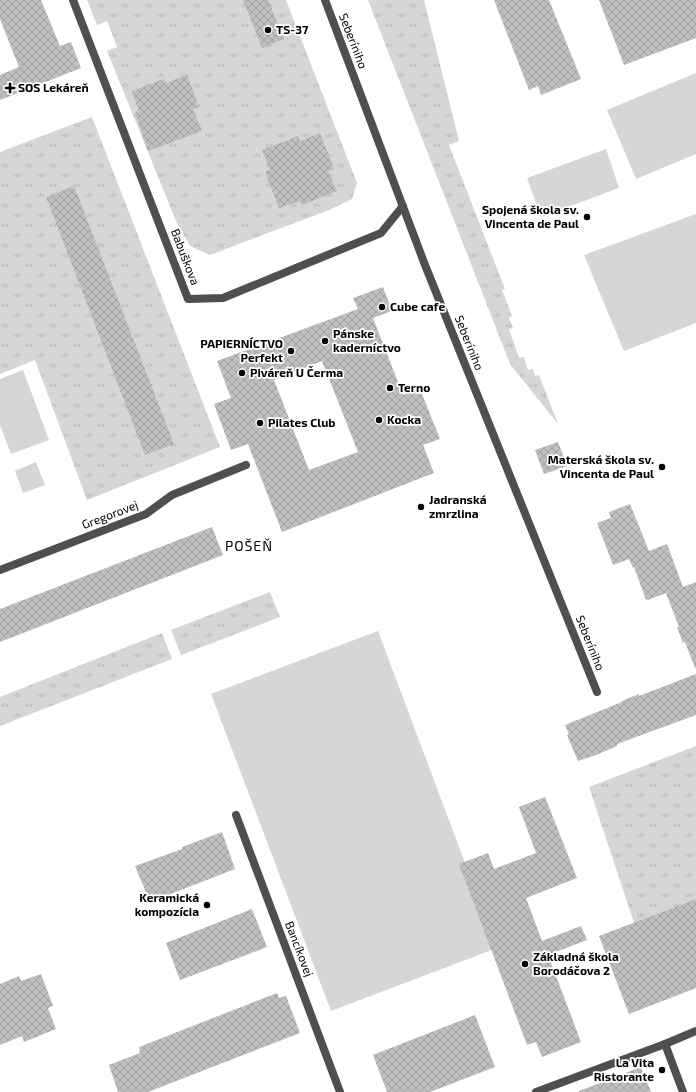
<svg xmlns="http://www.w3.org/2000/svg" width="696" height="1092" font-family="'Exo 2',sans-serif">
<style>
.grass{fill:url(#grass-tufts)}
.garden{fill:#d6d6d6}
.building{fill:url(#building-cross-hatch);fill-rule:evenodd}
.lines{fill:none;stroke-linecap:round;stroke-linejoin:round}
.street{stroke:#4f4f4f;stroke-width:8}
.poi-dot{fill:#000;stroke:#fff;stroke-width:1.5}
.labels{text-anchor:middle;stroke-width:3.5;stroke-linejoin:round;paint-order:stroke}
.poi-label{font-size:12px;font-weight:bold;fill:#000;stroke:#fff;text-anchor:start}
.street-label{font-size:12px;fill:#000;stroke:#fff}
.quarter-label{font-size:14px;letter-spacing:1px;fill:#000;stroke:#fff}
</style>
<defs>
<pattern id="grass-tufts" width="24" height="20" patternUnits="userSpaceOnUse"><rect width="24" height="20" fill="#d6d6d6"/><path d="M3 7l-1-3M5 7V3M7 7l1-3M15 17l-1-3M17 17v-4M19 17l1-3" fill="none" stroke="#b6b6b6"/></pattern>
<pattern id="building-cross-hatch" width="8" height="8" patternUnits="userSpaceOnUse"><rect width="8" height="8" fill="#bfbfbf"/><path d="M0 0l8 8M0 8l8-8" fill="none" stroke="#a2a2a2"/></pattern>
</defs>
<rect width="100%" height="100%" fill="#fff"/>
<!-- grass -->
<g class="grass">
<polygon points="87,0 286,0 357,183 352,199 329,210 210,255 190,246 176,221 107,51 117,47 107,21 97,25"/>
<polygon points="368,0 424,0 459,141 449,145 505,289 502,290 512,316 509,318 513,328 509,329 519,358 524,357 528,370 533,369 535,376 539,375 558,424 510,364"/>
<polygon points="92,117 220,447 87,500 35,360 0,374 0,152"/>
<polygon points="270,592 280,617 181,655 171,630"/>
<polygon points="162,633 172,659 0,726 0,697"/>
<polygon points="696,746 696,899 634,923 589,787"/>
</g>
<!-- garden -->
<g class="garden">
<polygon points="696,73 696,154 636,179 607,110"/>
<polygon points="606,149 619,188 541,217 527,178"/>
<polygon points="696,214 696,323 624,351 584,255"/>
<polygon points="23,370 49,440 11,454 0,425 0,379"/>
<polygon points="36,462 45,485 23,493 15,471"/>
<polygon points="378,631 497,948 331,1011 211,694"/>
</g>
<!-- building -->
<g class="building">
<polygon points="0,0 41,0 60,46 71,42 81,68 0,100 0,75 19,67 0,19"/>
<polygon points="243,0 268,0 284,39 262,48"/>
<polygon points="494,0 549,0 581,79 541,95 538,86 529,90"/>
<polygon points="599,0 696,0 696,38 624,65"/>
<polygon points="187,75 199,107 193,109 202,131 148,151 135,113 139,111 132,91 164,79 166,83"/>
<polygon points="320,133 334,169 328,171 337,191 302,205 300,201 279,208 265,172 270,170 262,150 298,136 300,141"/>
<polygon points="74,186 174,444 145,455 46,197"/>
<path d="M383 287 392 311 373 318 403 395 420 389 440 439 423 445 434 473 282 532 248 444 231 450 214 404 231 398 217 361 358 309 353 298ZM322 361 358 452 309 470 274 380Z"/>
<polygon points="558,442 567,466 544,474 535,450"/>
<polygon points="630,504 649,551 667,544 683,587 696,582 696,668 695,668 685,642 683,643 677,627 679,627 666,593 648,600 647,599 646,600 634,567 633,568 629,559 613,565 597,523 611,518 609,512"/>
<polygon points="212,527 223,555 0,642 0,609"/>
<polygon points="696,674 696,715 617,744 617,746 596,755 578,761 567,735 569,735 565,725 622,702 622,701 629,698 639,694 639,696"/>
<polygon points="545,797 577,878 526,898 542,941 581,926 587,940 548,955 581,1042 542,1057 536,1042 527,1045 459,864 488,853 494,869 536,853 519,807"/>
<polygon points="222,832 235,869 150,902 135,866 182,849 182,847"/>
<polygon points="696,899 696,988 629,1014 599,936"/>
<polygon points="252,909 267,947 180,980 166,943"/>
<polygon points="41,974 53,1006 48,1008 56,1029 24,1042 22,1036 0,1045 0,984 19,976 21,981"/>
<polygon points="277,993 279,998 286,996 300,1033 148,1092 118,1092 109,1065 140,1053 139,1047"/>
<polygon points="475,1015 495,1067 430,1092 387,1092 373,1055"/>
<polygon points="641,1067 651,1092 579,1092 579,1091"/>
</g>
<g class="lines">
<!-- street -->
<g class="street">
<polyline points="73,0 188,299 223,298 381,233 403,206"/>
<polyline points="325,0 425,265 597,692"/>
<polyline points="0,570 146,514 172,495 246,465"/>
<polyline points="236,815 340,1092"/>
<polyline points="536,1092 665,1044"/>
<polyline points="683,1092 665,1044 696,1031"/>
</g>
</g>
<!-- markers -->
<g class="poi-dot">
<circle cx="268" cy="30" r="4"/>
<path d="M8 82h4v4h4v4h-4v4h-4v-4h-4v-4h4z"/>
<circle cx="587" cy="217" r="4"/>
<circle cx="382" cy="307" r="4"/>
<circle cx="325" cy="341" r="4"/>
<circle cx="291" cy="351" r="4"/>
<circle cx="242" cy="373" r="4"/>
<circle cx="390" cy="388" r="4"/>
<circle cx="379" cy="420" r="4"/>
<circle cx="260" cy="423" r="4"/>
<circle cx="662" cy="467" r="4"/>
<circle cx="421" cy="507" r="4"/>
<circle cx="207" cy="905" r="4"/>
<circle cx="525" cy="964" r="4"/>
<circle cx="662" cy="1070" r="4"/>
</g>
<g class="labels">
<!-- poi labels -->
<g class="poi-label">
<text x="276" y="34">TS-37</text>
<text x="18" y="92">SOS Lekáreň</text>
<text x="579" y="214" text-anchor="end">Spojená škola sv.<tspan x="579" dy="14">Vincenta de Paul</tspan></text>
<text x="390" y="311">Cube cafe</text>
<text x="333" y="338">Pánske<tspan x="333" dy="14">kaderníctvo</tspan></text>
<text x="283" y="348" text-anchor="end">PAPIERNÍCTVO<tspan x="283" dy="14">Perfekt</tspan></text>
<text x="250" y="377">Piváreň U Čerma</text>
<text x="398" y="392">Terno</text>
<text x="387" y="424">Kocka</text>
<text x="268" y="427">Pilates Club</text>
<text x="654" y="464" text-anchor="end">Materská škola sv.<tspan x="654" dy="14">Vincenta de Paul</tspan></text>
<text x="429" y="504">Jadranská<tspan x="429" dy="14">zmrzlina</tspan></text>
<text x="199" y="902" text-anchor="end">Keramická<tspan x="199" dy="14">kompozícia</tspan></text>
<text x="533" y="961">Základná škola<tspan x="533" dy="14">Borodáčova 2</tspan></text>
<text x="654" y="1067" text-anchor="end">La Vita<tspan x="654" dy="14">Ristorante</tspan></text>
</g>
<!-- street labels -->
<g class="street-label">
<text transform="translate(353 41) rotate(69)" y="4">Seberíniho</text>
<text transform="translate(185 257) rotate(69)" y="4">Babuškova</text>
<text transform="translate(469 343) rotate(68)" y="4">Seberíniho</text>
<text transform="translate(110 515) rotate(-21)" y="4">Gregorovej</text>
<text transform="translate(590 643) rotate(68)" y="4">Seberíniho</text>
<text transform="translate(299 949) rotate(69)" y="4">Bancíkovej</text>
</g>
<!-- quarter labels -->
<g class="quarter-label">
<text x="249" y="551">POŠEŇ</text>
</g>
</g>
</svg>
